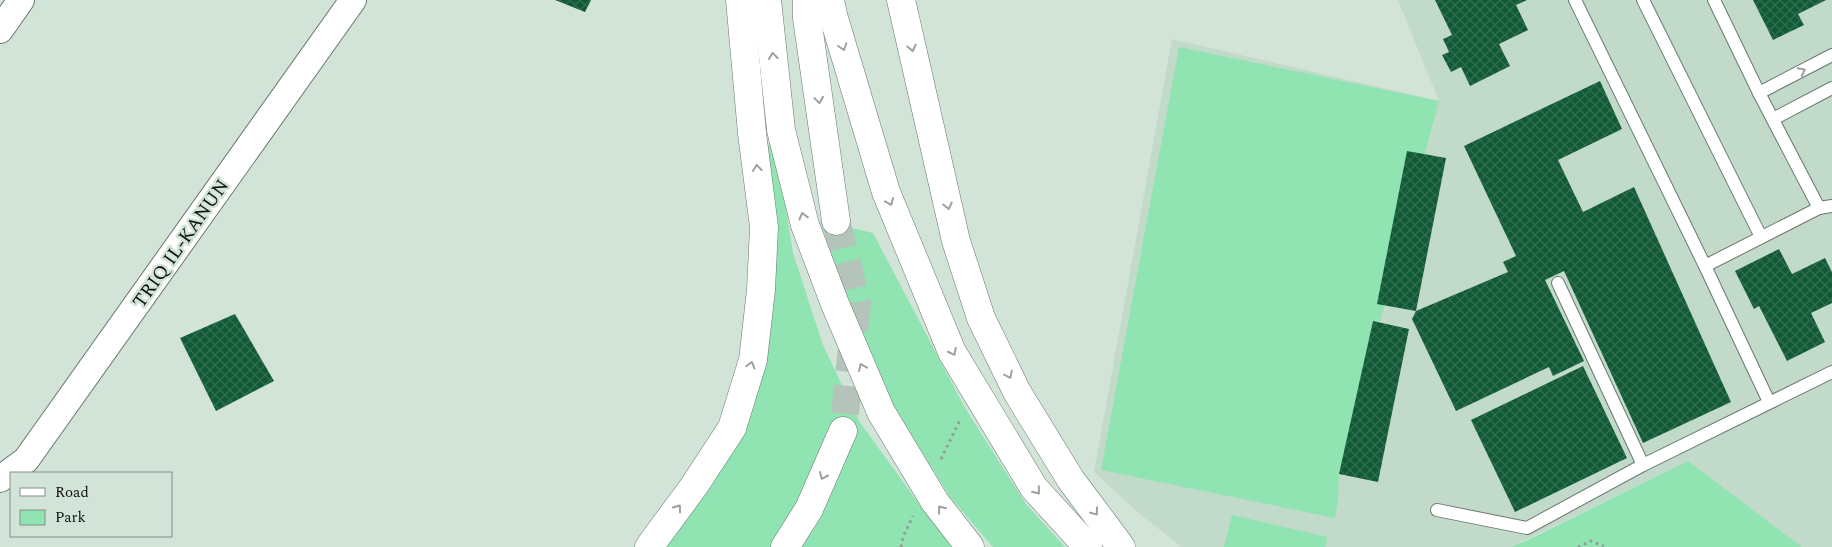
<svg xmlns="http://www.w3.org/2000/svg" width="1832" height="547" font-family="Spectral,serif">
<style>
.built{fill:#c2daca}
.green{fill:#90e4b1}
.building{fill:url(#building-cross-hatch)}
.lines{fill:none;stroke-linecap:round;stroke-linejoin:round}
.trunk-tunnel{stroke:#b4c4ba;stroke-width:28;stroke-dasharray:28 14;stroke-linecap:butt}
.service-casing{stroke:#69786e;stroke-width:14}
.minor-casing{stroke:#69786e;stroke-width:28}
.trunk-casing{stroke:#69786e;stroke-width:29}
.path{stroke:#919e96;stroke-width:3;stroke-dasharray:2.5 4;stroke-linecap:butt}
.service{stroke:#fff;stroke-width:12}
.minor{stroke:#fff;stroke-width:26}
.trunk{stroke:#fff;stroke-width:28}
.oneway{stroke:#9ea09f}
.labels{text-anchor:middle;stroke-width:5;stroke-linejoin:round;paint-order:stroke}
.street-label{font-size:19px;fill:#0d120f;stroke:#d2e3d8}
</style>
<defs>
<pattern id="building-cross-hatch" width="8" height="8" patternUnits="userSpaceOnUse" patternTransform="scale(1.25)"><rect width="8" height="8" fill="#115a36"/><path d="M0 0l8 8M0 8l8-8" fill="none" stroke="#326d50"/></pattern>
</defs>
<rect width="100%" height="100%" fill="#d2e3d8"/>
<!-- built -->
<polygon class="built" points="1398,0 1832,0 1832,547 1802,547 1688,461 1511,547 1182,547 1142,516 1094,472 1172,39 1439,101"/>
<!-- green -->
<g class="green">
<polygon points="1179,47 1439,101 1339,474 1338,500 1335,518 1101,470"/>
<polygon points="775,140 793,253 823,345 859,421 919,504 953,547 666,547 731,453 767,146"/>
<polygon points="820,221 873,233 965,408 1026,504 1065,547 993,547 950,497 894,407 849,305"/>
<polygon points="1688,461 1802,547 1511,547 1528,540"/>
<polygon points="1232,515 1328,537 1325,547 1224,547"/>
</g>
<!-- building -->
<g class="building">
<polygon points="555,0 591,0 585,12"/>
<polygon points="1435,0 1527,0 1516,5 1528,30 1499,44 1510,66 1470,86 1461,67 1451,72 1442,55 1449,52 1443,39 1452,35"/>
<polygon points="1753,0 1826,0 1798,14 1804,25 1773,40"/>
<polygon points="1600,81 1622,129 1558,160 1583,212 1634,187 1731,402 1643,443 1564,271 1545,280 1584,361 1553,376 1549,367 1456,411 1412,319 1416,311 1508,272 1503,262 1516,256 1464,146"/>
<polygon points="1407,151 1446,158 1416,311 1377,304"/>
<polygon points="1779,249 1792,274 1825,258 1832,272 1832,303 1811,313 1825,342 1787,361 1759,306 1754,309 1735,271"/>
<polygon points="235,314 274,381 216,411 180,338"/>
<polygon points="1373,321 1409,329 1378,482 1339,474"/>
<polygon points="1583,366 1627,458 1515,512 1471,420"/>
</g>
<g class="lines">
<!-- trunk-tunnel -->
<polyline class="trunk-tunnel" points="836,221 857,303 843,431"/>
<defs>
<g id="service">
<polyline points="1575,0 1705,266 1819,208 1759,93 1714,0"/>
<polyline points="1643,0 1761,237"/>
<polyline points="1759,93 1832,55"/>
<polyline points="1773,119 1832,88"/>
<polyline points="1819,208 1832,206"/>
<polyline points="1705,266 1769,402"/>
<polyline points="1558,283 1643,465"/>
<polyline points="1437,510 1527,528 1643,465 1832,372"/>
</g>
<g id="minor">
<polyline points="0,30 21,0"/>
<polyline points="0,479 26,460 353,0"/>
</g>
<g id="trunk">
<polyline points="767,0 781,130 805,225 835,304 881,412 935,502 970,547"/>
<polyline points="807,0 807,18 836,221"/>
<polyline points="830,0 833,15 886,192 952,352 1034,488 1088,547"/>
<polyline points="901,0 956,241 981,318 1017,392 1071,480 1121,547"/>
<polyline points="649,547 694,486 732,428 753,360 761,290 764,227 752,133 740,0"/>
<polyline points="785,547 809,509 843,431"/>
</g>
</defs>
<!-- service casing -->
<use href="#service" class="service-casing"/>
<!-- minor casing -->
<use href="#minor" class="minor-casing"/>
<!-- trunk casing -->
<use href="#trunk" class="trunk-casing"/>
<!-- path -->
<g class="path">
<polyline points="941,459 961,418"/>
<polyline points="901,547 903,537 913,516"/>
<polyline points="1578,547 1591,541 1606,547"/>
</g>
<!-- service -->
<use href="#service" class="service"/>
<!-- minor -->
<use href="#minor" class="minor"/>
<!-- trunk -->
<use href="#trunk" class="trunk"/>
</g>
<!-- one-way arrows -->
<defs><path id="oneway-chevron" d="M-2-3.5L2.5 0L-2 3.5" fill="none" stroke-width="1.6" stroke-linecap="round" stroke-linejoin="round" transform="scale(1.25)"/></defs>
<g class="oneway">
<use href="#oneway-chevron" transform="translate(843 47) rotate(72)"/>
<use href="#oneway-chevron" transform="translate(912 48) rotate(77)"/>
<use href="#oneway-chevron" transform="translate(773 56) rotate(-96)"/>
<use href="#oneway-chevron" transform="translate(1802 71) rotate(-27)"/>
<use href="#oneway-chevron" transform="translate(819 100) rotate(82)"/>
<use href="#oneway-chevron" transform="translate(757 168) rotate(-97)"/>
<use href="#oneway-chevron" transform="translate(890 202) rotate(68)"/>
<use href="#oneway-chevron" transform="translate(948 206) rotate(77)"/>
<use href="#oneway-chevron" transform="translate(803 216) rotate(-104)"/>
<use href="#oneway-chevron" transform="translate(953 352) rotate(63)"/>
<use href="#oneway-chevron" transform="translate(751 365) rotate(-75)"/>
<use href="#oneway-chevron" transform="translate(862 367) rotate(-113)"/>
<use href="#oneway-chevron" transform="translate(1009 375) rotate(64)"/>
<use href="#oneway-chevron" transform="translate(823 476) rotate(114)"/>
<use href="#oneway-chevron" transform="translate(1037 491) rotate(51)"/>
<use href="#oneway-chevron" transform="translate(678 508) rotate(-54)"/>
<use href="#oneway-chevron" transform="translate(941 509) rotate(-128)"/>
<use href="#oneway-chevron" transform="translate(1095 512) rotate(53)"/>
</g>
<g class="labels">
<!-- street labels -->
<g class="street-label">
<text transform="translate(180 243) rotate(-55)" y="7">TRIQ IL-KANUN</text>
</g>
</g>
<!-- legend -->
<rect x="10" y="472" width="162" height="65" fill="#d2e3d8" stroke="#838f88"/>
<rect x="20" y="488" width="25" height="8" fill="#ffffff" stroke="#838f88"/>
<text x="55" y="497" font-size="15" fill="#0d120f">Road</text>
<rect x="20" y="510" width="25" height="15" fill="#90e4b1" stroke="#838f88"/>
<text x="55" y="522" font-size="15" fill="#0d120f">Park</text>
</svg>
